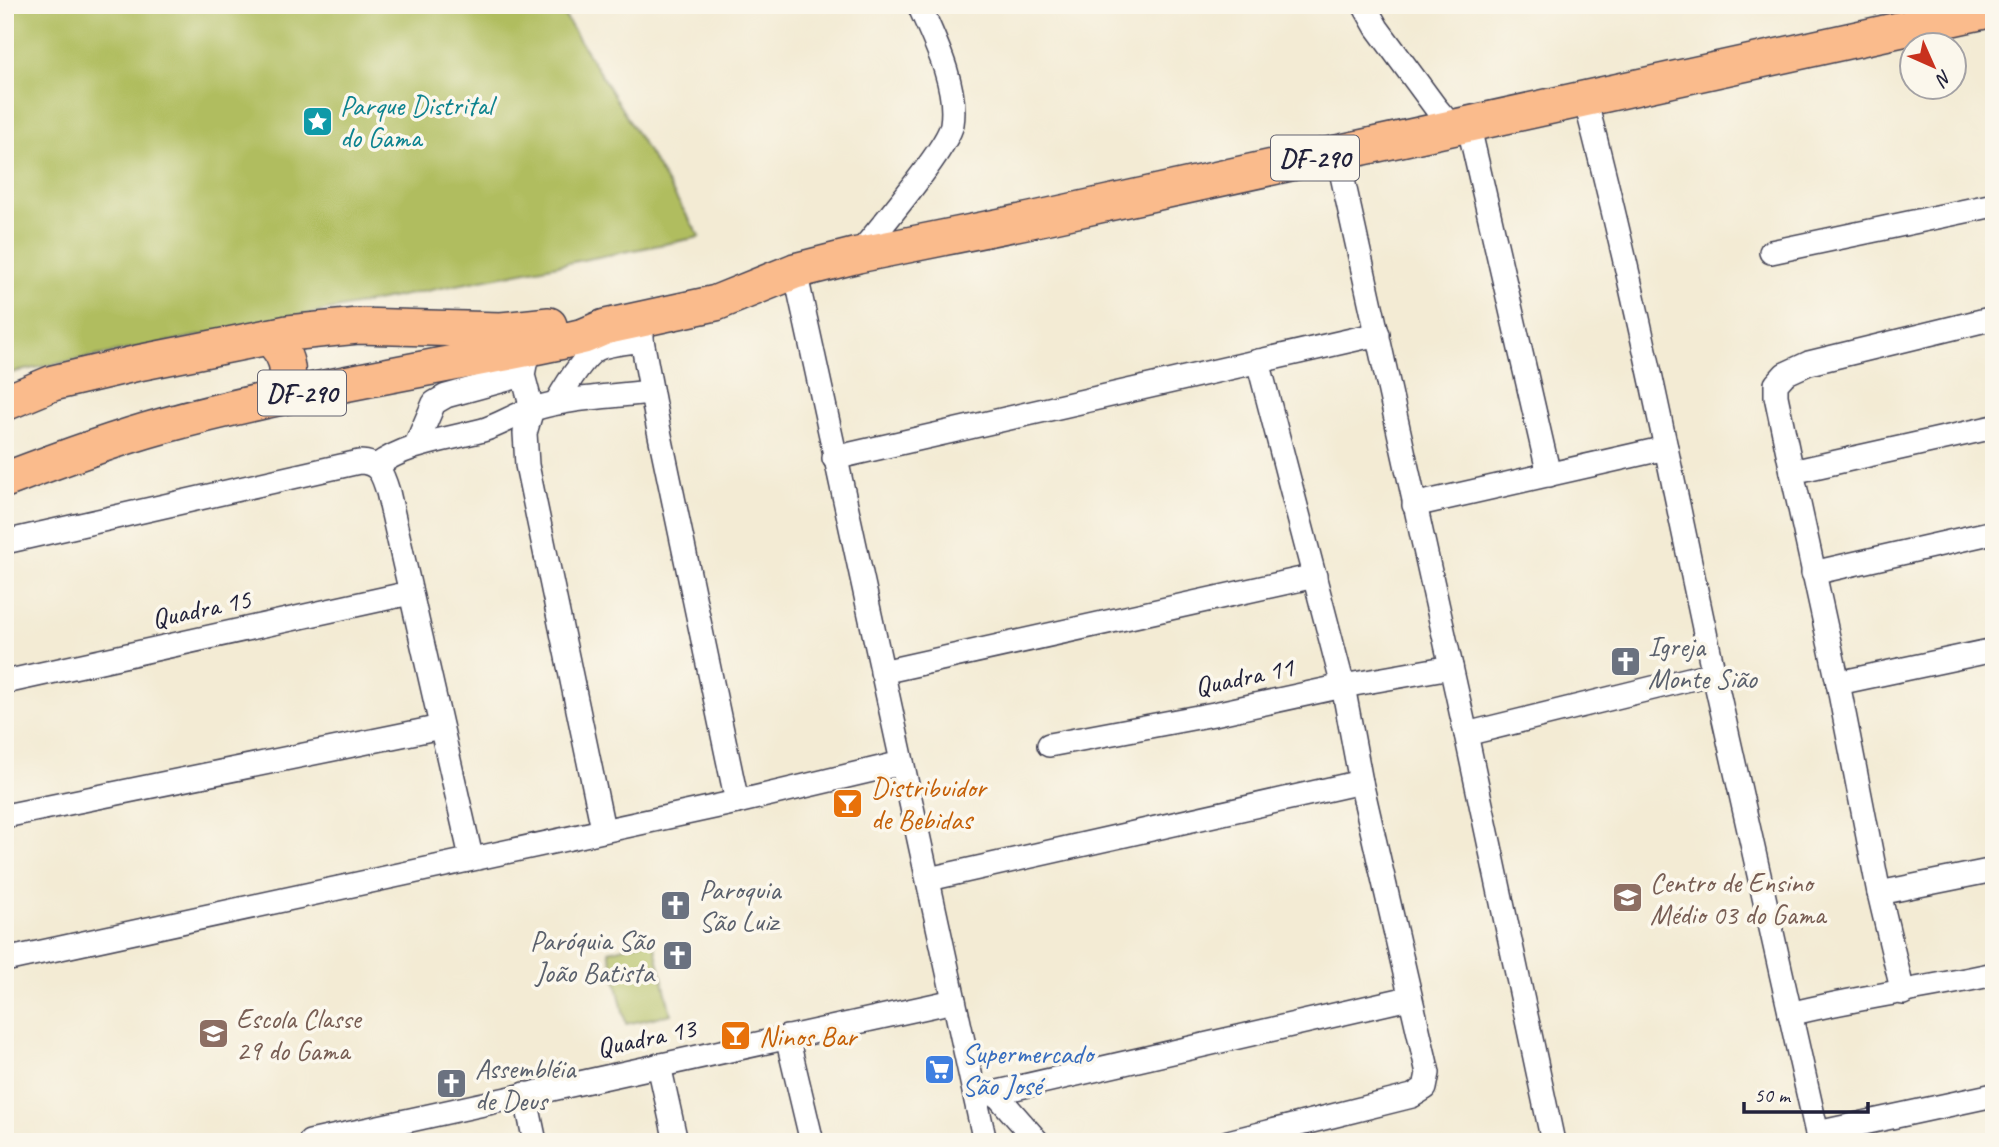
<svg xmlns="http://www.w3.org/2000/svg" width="1999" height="1147" font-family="Caveat,sans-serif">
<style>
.green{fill:#b0bd5f;stroke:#69704d;stroke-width:2}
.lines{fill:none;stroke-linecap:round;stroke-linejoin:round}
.minor-casing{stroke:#414052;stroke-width:26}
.highway-casing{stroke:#414052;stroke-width:38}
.minor{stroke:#fff;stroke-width:23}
.highway{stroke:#fabb8c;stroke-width:35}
.labels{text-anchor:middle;stroke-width:7;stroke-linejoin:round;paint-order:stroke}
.shield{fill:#fbf7ec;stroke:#636270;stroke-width:2}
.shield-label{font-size:26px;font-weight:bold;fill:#22223b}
.culture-label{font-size:28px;fill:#0d838f;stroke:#fbf7ec;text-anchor:start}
.street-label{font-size:28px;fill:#22223b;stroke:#fbf7ec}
.worship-label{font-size:28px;fill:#5b616d;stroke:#fbf7ec;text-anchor:start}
.food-label{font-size:28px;fill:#c56008;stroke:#fbf7ec;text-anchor:start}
.education-label{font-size:28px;fill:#785e54;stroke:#fbf7ec;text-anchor:start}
.shop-label{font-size:28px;fill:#366cbe;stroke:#fbf7ec;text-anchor:start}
</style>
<rect width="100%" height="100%" fill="#fbf7ec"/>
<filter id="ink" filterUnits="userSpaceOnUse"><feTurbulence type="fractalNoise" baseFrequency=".0143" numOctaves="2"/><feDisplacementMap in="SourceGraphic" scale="14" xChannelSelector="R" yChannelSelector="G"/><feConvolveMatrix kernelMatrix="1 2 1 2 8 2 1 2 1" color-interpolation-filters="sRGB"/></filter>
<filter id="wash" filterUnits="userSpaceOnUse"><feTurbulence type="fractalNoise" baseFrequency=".00686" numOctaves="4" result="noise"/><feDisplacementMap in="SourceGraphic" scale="28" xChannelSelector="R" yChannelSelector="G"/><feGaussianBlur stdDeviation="1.57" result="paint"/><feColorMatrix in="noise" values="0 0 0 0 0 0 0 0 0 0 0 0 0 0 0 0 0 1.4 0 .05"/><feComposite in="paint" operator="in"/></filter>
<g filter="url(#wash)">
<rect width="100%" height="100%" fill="#f3ebd4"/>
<!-- green -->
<g class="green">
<polygon points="5,5 558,5 700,237 5,374"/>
<polygon points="653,939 671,1014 626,1024 609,951"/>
</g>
</g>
<g filter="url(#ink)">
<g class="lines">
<defs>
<g id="minor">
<polyline points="1364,5 1377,28 1436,108 1447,121 1461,124"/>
<path d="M1585 99C1635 288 1672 480 1713 670 1747 828 1785 984 1819 1142"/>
<polyline points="1468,123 1549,475"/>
<polyline points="1337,153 1466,734 1553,1142"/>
<polyline points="1771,252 1994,205"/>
<path d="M858 255C876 233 949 146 952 124 958 86 934 39 919 5"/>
<polyline points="795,271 985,1142"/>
<polyline points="642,321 642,340 658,426 737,802"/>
<polyline points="528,349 523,375 532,409 525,433 527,465 603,829"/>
<path d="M556 403C564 389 583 357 597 349 610 343 628 343 642 340"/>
<polyline points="416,445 434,403 446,396 523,375"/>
<polyline points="834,458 1378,334"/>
<path d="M376 466C408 443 446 440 483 430 500 425 516 414 533 409 568 398 614 396 651 392"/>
<polyline points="1792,472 1776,396 1776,384 1785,374 1809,363 1994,318"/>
<polyline points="1414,505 1666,448"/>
<path d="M5 542 359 462C379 462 383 475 388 492L471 857"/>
<polyline points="1813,573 1994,532"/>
<polyline points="882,672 1315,576"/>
<polyline points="5,682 410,593"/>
<polyline points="1838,683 1792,472 1994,427"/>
<polyline points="1466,734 1714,673"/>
<polyline points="1049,745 1214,714 1343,686 1451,667"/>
<polyline points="5,816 441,727"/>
<polyline points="929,879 1361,782"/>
<polyline points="1879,893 1838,683 1994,650"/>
<polyline points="5,960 737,802 902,763"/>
<polyline points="1903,993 1879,893 1994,870"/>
<path d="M1790 1014C1857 997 1926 989 1994 974"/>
<polyline points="787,1037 812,1142"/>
<polyline points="659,1065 676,1142"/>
<polyline points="525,1094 535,1142"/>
<polyline points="996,1094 1038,1142"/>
<polyline points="976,1097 1409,998"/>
<polyline points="1817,1133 1994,1095"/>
<polyline points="310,1142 954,1001"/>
<polyline points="1228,1142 1412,1096 1425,1088 1428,1073 1361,782 1343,686 1258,361"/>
</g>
<g id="highway">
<path d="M268 337C288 353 294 375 279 397"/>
<polyline points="5,403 53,383 138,363 288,333 358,326 501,330 549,325"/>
<path d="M5 480C57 460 108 441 162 426 292 390 427 370 559 342L584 336 605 327 716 303 795 271 858 255 1031 220 1994 9"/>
</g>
</defs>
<!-- minor casing -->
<use href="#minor" class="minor-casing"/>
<!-- highway casing -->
<use href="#highway" class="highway-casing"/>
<!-- minor -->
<use href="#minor" class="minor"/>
<!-- highway -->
<use href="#highway" class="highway"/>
</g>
</g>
<!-- icons -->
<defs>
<symbol id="sight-square" viewBox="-11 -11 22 22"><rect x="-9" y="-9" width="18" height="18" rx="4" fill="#0f9aa8" stroke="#fbf7ec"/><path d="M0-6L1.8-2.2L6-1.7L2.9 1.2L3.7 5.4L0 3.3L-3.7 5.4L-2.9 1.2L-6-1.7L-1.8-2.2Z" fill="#fff"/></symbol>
<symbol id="church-square" viewBox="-11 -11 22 22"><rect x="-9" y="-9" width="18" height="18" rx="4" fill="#6b7280" stroke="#fbf7ec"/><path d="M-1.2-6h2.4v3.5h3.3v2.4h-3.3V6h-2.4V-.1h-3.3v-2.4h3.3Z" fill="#fff"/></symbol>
<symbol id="bar-square" viewBox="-11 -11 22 22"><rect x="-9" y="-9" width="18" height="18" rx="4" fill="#e8710a" stroke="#fbf7ec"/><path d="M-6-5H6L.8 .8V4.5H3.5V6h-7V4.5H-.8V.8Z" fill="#fff"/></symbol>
<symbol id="school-square" viewBox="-11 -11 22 22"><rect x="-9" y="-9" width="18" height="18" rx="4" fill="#8d6e63" stroke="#fbf7ec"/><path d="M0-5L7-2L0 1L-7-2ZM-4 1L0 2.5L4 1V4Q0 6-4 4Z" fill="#fff"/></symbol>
<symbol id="supermarket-square" viewBox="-11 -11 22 22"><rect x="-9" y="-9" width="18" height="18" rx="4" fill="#3f7fe0" stroke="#fbf7ec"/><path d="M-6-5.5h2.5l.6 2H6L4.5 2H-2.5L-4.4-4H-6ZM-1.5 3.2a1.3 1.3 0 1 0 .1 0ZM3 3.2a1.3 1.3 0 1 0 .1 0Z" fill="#fff"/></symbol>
</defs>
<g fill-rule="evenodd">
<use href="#sight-square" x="300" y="104" width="35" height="35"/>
<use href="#church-square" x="1608" y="644" width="35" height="35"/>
<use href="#bar-square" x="830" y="786" width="35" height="35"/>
<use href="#school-square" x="1610" y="880" width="35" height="35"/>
<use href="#church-square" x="658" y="888" width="35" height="35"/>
<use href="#church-square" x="660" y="938" width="35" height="35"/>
<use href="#school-square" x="196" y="1016" width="35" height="35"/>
<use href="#bar-square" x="718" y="1018" width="35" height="35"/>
<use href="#supermarket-square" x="922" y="1052" width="35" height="35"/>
<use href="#church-square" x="434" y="1066" width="35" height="35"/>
</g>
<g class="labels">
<!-- shield labels -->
<g class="shield">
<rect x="1271" y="135.5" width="88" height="45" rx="5"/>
<rect x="258" y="370.5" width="88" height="45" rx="5"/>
</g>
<g class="shield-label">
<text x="1315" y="167">DF-290</text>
<text x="302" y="402">DF-290</text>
</g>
<!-- culture labels -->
<g class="culture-label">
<text x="340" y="115">Parque Distrital<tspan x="340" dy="32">do Gama</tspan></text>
</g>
<!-- street labels -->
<g class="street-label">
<text transform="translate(201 608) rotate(-12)" y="10">Quadra 15</text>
<text transform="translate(1244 676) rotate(-12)" y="10">Quadra 11</text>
<text transform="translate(646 1037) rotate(-12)" y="10">Quadra 13</text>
</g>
<!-- worship labels -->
<g class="worship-label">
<text x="1648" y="656">Igreja<tspan x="1648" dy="32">Monte Sião</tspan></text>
<text x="699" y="899">Paroquia<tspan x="699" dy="32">São Luiz</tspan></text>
<text x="654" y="950" text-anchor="end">Paróquia São<tspan x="654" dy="32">João Batista</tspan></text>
<text x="475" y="1078">Assembléia<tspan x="475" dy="32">de Deus</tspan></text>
</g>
<!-- food labels -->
<g class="food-label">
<text x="871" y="797">Distribuidor<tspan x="871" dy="32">de Bebidas</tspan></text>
<text x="759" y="1046">Ninos Bar</text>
</g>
<!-- education labels -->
<g class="education-label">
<text x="1650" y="892">Centro de Ensino<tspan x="1650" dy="32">Médio 03 do Gama</tspan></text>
<text x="236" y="1028">Escola Classe<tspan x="236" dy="32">29 do Gama</tspan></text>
</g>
<!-- shop labels -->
<g class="shop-label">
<text x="962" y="1063">Supermercado<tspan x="962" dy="32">São José</tspan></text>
</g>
</g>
<!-- margin -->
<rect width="1999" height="1147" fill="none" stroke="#fbf7ec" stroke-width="28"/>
<!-- north arrow -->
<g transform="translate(1933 66) rotate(135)"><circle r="33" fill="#fbf7ec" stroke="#a4a2a5" stroke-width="2"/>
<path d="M0-5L12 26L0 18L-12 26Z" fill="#c8321e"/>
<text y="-10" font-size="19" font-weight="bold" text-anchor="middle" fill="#22223b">N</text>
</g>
<!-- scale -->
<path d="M1744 1102v10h124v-10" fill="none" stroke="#22223b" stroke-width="3.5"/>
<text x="1754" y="1102" font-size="21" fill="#22223b" stroke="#fbf7ec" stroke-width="5" paint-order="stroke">50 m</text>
</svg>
